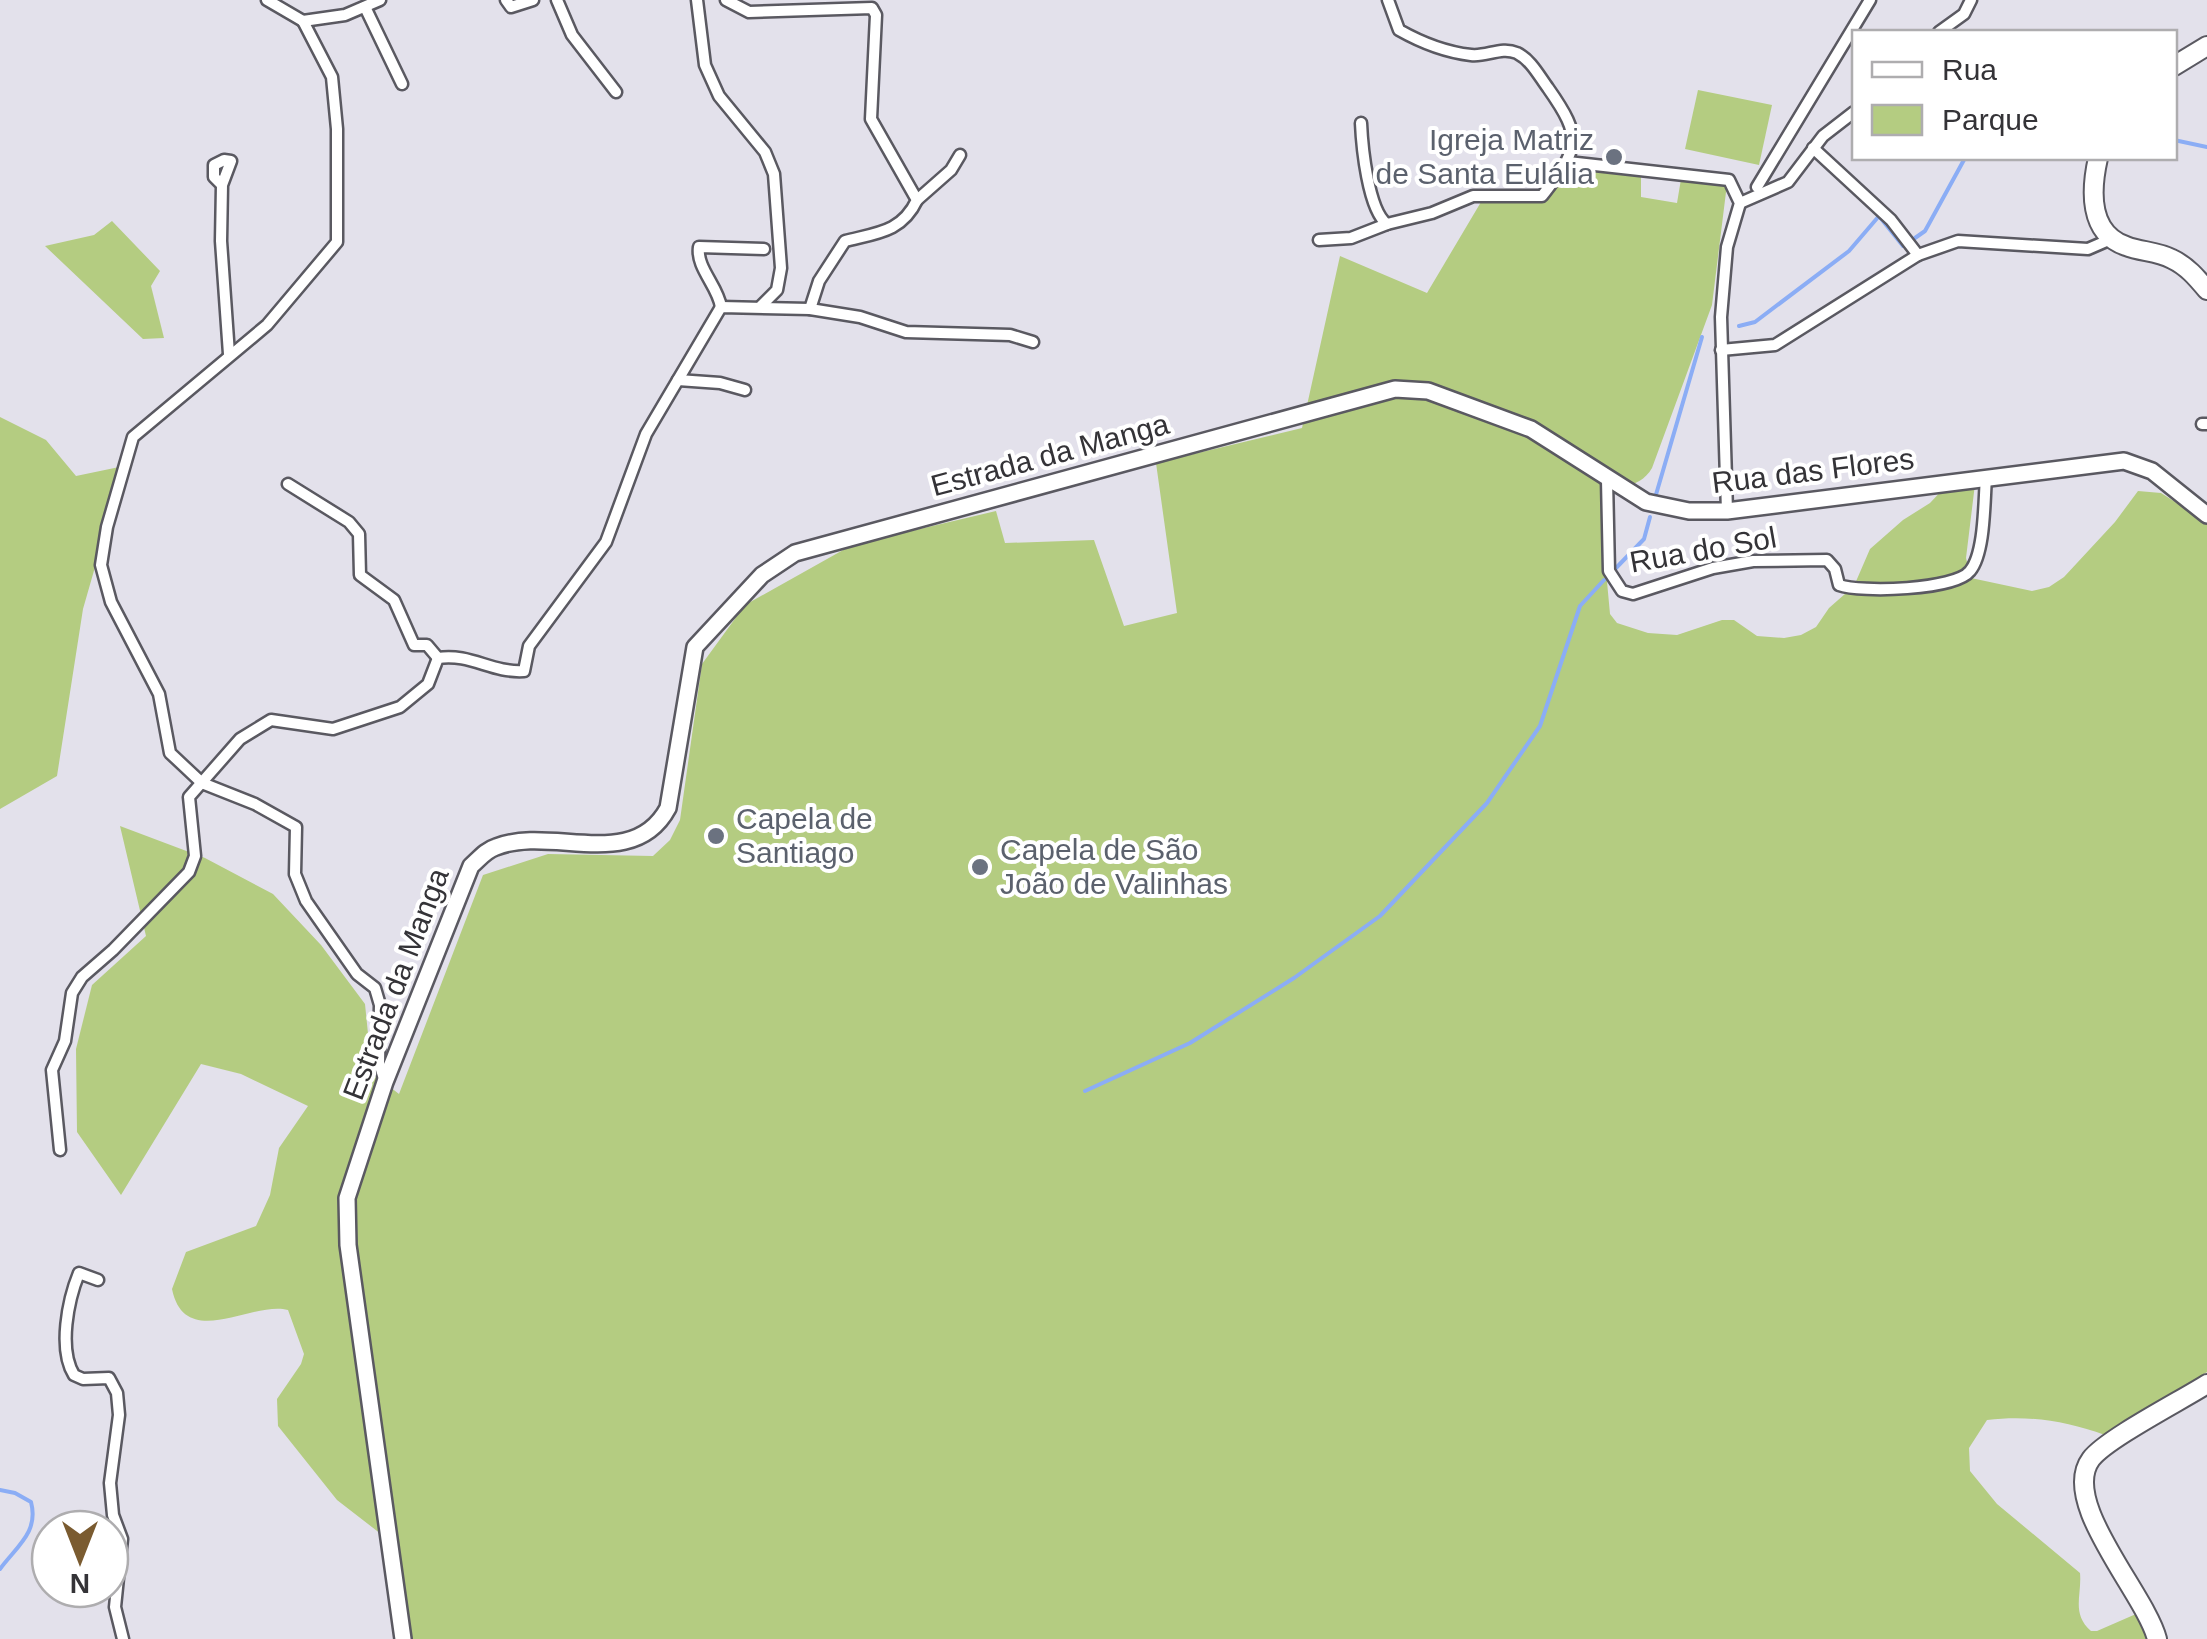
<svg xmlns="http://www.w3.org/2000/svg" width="2207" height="1639" font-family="Arial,sans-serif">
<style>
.green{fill:#b4cc81}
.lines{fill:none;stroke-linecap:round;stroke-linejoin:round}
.stream{stroke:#8badf5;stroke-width:4}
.street-casing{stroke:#5a5961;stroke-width:15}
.secondary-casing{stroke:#5a5961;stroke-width:20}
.primary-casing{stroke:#5a5961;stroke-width:22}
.street{stroke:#fff;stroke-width:10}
.secondary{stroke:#fff;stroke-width:15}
.primary{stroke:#fff;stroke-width:18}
.worship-dot{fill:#6b7280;stroke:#fff;stroke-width:4}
.labels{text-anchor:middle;stroke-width:8;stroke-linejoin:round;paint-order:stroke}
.worship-label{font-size:30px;fill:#5b616d;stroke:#fff;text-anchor:start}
.street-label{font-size:30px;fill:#343337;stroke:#fff}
</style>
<rect width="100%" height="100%" fill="#e3e1eb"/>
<!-- green -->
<g class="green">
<polygon points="1698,90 1772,105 1759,165 1685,149"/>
<path d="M1569 166 1641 174V197L1677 203 1681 179 1727 184 1712 305 1652 468C1637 494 1609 479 1601 517L1610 614 1617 623 1648 633 1677 635 1722 620H1734L1757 636 1784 638 1801 635 1816 627 1829 608 1854 586 1870 549 1903 520 1930 503 1946 486 1975 484 1966 558 1971 578 2032 591 2049 587 2064 577 2115 522 2138 491 2161 493 2207 522V1372L2105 1435C2066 1421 2029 1415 1987 1420L1969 1448 1970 1471 1997 1504 2080 1573C2082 1596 2071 1613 2091 1631H2097L2136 1614 2152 1639H408L390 1541 337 1500 278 1426 277 1399 301 1364 304 1354 288 1310C253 1300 185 1352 172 1289L186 1252 256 1226 270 1195 279 1148 308 1106 241 1074 201 1064 121 1195 77 1132 76 1049 92 985 146 936 120 826 205 858 273 894 321 945 365 1004 372 1073 399 1094 483 875 548 854 653 856 670 840 680 820 702 664 745 605 852 545 996 511 1005 543 1094 540 1124 626 1177 613 1156 463 1302 428 1340 256 1427 293 1481 202 1543 200Z"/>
<polygon points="112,221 160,271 151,286 164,338 143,339 45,246 94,235"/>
<polygon points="0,417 46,440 76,476 124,466 83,609 57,776 0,809"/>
</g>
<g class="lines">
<!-- stream -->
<g class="stream">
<polyline points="2174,140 2207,147"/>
<polyline points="1915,238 1925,231 1965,158"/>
<polyline points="1739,326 1755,322 1849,251 1879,216 1903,246"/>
<polyline points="1655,498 1702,337"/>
<polyline points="1616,568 1644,539 1650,517"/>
<polyline points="1085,1091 1190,1043 1294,978 1380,916 1487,803 1540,726 1580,606 1604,580"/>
<path d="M0 1490 15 1493 31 1502C39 1532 17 1546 0 1569"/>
</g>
<defs>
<g id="street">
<polyline points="267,0 303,21"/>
<polyline points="506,0 511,7 533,0"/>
<polyline points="557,0 572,35 616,92"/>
<polyline points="697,0 705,65 719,96 765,152 774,174 781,268 777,290 761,306"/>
<path d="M726 0 749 12 872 8 876 15 871 119 917 200C902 232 877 233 845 241L819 281 810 309"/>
<polyline points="365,7 402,84"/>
<polyline points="303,21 332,77 337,129 337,242 267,325 133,437 107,527 101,565 111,602 159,694 170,753 202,783 255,804 296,827 295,874 306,901 357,974 375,988 380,1005 379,1063 385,1082"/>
<polyline points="303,21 345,15 380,0"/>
<polyline points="1939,32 1964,14 1971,0"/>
<path d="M1361 123C1362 146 1368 210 1387 224"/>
<polyline points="1813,148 1891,220 1918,255"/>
<polyline points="1568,162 1729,180 1740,203 1727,247 1721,317 1727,511"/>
<polyline points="222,185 214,177 214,165 224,160 231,161 222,185 221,241 229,354"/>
<polyline points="1757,187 1870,0"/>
<polyline points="917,200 951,170 960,155"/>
<polyline points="1740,203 1788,182 1823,136 1854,112"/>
<path d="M1319 240 1351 238 1387 224 1432 213 1473 196H1542C1579 148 1584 139 1548 88 1539 76 1531 60 1517 53 1501 46 1487 57 1471 55 1444 52 1422 43 1399 30L1388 0"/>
<path d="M721 307C718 286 696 268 699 247L764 249"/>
<polyline points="1721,350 1775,345 1918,255 1958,241 2088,249 2111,239"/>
<polyline points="678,380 720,383 745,390"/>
<polyline points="2202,424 2207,424"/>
<path d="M1607 480 1609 571 1622 591 1633 594 1713 568 1753 561 1827 560 1835 569 1839 585C1861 593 1955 590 1970 571 1985 553 1984 502 1986 478"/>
<polyline points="288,484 349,522 359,534 360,575 394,600 414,645 427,645 438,658"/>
<path d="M60 1150 52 1070 65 1041 72 993 82 977 113 950 189 872 195 856 189 797 240 739 271 720 333 729 400 707 428 684 438 658C471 653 491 673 524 671L529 646 606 542 646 434 721 307 810 309 860 317 906 332 1010 335 1033 342"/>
<path d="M98 1280 79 1273C68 1300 58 1349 74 1375L83 1379 109 1378 117 1393 119 1415 110 1483 113 1515 122 1539 115 1607 123 1639"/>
</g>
<path id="secondary" d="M403 1639 348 1245 347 1198 385 1082 471 866C479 859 486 850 496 847 551 825 633 873 668 808L695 647 762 575 795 553 1395 389 1428 391 1531 429 1646 502 1689 511H1727L2124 461 2152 471 2207 515"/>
<g id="primary">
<polyline points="2174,66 2207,46"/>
<path d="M2098 158C2091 189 2088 233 2126 246 2141 252 2157 251 2172 259 2187 266 2197 278 2207 290"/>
<path d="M2157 1639C2145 1593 2059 1502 2091 1459 2106 1439 2182 1400 2207 1384"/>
</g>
</defs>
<!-- street casing -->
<use href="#street" class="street-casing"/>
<!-- secondary casing -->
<use href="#secondary" class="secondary-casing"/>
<!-- primary casing -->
<use href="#primary" class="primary-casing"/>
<!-- street -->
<use href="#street" class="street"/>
<!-- secondary -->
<use href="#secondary" class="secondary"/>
<!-- primary -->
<use href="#primary" class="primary"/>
</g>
<!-- markers -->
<g class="worship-dot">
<circle cx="1614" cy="157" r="10"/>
<circle cx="716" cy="836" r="10"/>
<circle cx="980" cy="867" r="10"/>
</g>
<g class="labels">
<!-- worship labels -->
<g class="worship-label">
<text x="1594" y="150" text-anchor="end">Igreja Matriz<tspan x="1594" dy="34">de Santa Eulália</tspan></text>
<text x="736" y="829">Capela de<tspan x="736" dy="34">Santiago</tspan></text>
<text x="1000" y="860">Capela de São<tspan x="1000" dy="34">João de Valinhas</tspan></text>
</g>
<!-- street labels -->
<g class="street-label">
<text transform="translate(1050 455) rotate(-15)" y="10">Estrada da Manga</text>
<text transform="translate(1813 471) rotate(-7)" y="10">Rua das Flores</text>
<text transform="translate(1703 550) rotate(-10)" y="10">Rua do Sol</text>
<text transform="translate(396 984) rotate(-69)" y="10">Estrada da Manga</text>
</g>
</g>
<!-- legend -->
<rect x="1852" y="30" width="325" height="130" fill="#ffffff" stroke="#aeadaf" stroke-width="2.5"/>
<rect x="1872" y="62" width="50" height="15" fill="#ffffff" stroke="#aeadaf" stroke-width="2.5"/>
<text x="1942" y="80" font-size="30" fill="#343337">Rua</text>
<rect x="1872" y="105" width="50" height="30" fill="#b4cc81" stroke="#aeadaf" stroke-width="2.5"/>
<text x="1942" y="130" font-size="30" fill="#343337">Parque</text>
<!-- north arrow -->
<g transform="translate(80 1559) rotate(180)"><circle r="48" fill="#ffffff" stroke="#aeadaf" stroke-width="2.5"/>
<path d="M0-8L18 38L0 25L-18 38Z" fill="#7a5b30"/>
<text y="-15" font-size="28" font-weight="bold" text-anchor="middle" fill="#343337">N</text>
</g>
</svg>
